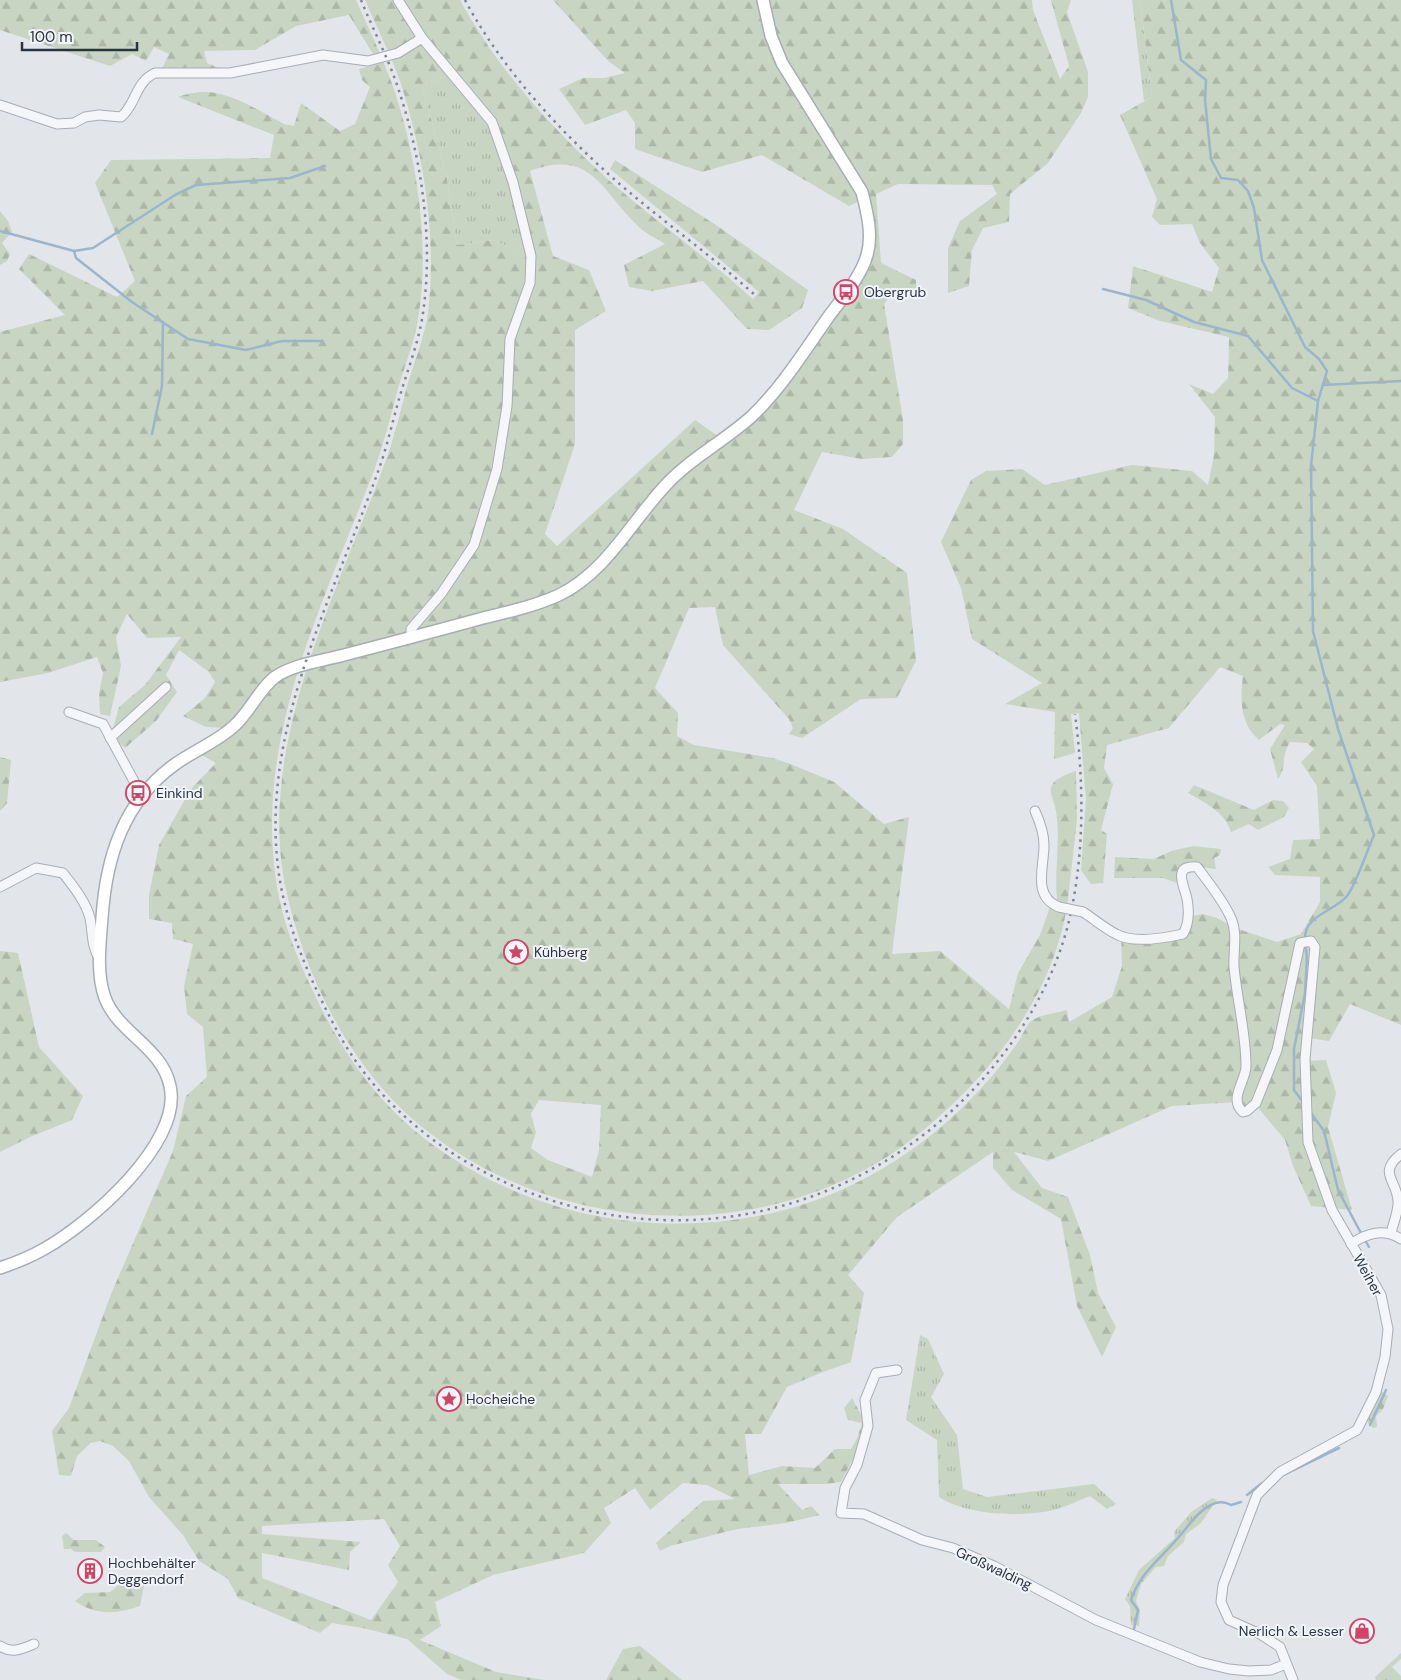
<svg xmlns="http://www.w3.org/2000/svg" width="1401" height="1680" font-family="'DM Sans',sans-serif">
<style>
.grass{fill:url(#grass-tufts)}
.forest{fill:url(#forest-firs);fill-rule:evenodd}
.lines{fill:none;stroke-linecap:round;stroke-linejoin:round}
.stream{stroke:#9bb6cc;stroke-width:2.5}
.street-casing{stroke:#a7adb5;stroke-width:11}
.secondary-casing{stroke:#a7adb5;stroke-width:14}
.street{stroke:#f5f6f9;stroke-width:9}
.secondary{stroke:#fff;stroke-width:11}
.rail{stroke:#7a8695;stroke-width:2.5;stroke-dasharray:2.5 5;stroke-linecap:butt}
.street-bridge-casing{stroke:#a7adb5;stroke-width:11;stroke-linecap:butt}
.street-bridge{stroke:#f5f6f9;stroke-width:9}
.labels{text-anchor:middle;stroke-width:4;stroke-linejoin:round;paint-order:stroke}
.poi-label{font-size:14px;fill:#293443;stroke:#f1f4f8;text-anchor:start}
.street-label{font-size:14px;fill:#293443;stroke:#f1f4f8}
</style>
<defs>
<pattern id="grass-tufts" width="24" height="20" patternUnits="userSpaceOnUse" patternTransform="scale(1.25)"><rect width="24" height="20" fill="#c8d5c2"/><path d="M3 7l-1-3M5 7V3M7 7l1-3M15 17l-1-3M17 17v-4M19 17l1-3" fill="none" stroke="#acb7a8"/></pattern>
<pattern id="forest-firs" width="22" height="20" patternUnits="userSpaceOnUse" patternTransform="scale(1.25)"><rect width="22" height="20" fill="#c8d5c2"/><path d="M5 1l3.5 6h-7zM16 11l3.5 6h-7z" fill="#acb7a8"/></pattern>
</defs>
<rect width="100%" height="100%" fill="#e2e6eb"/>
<!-- grass -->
<g class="grass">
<polygon points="1132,0 1140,0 1152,97 1144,101"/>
<polygon points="451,74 492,122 531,256 493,240 457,245 446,173 422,86"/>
<path d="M920 1335 928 1339 944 1374 931 1397 957 1435 963 1489 987 1497 1094 1484 1116 1504 1107 1509 1090 1496C1079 1500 1068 1506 1057 1509 1025 1518 968 1516 939 1497L937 1440 906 1420Z"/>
<polygon points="1212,1498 1217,1500 1201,1523 1186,1534 1184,1542 1168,1556 1164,1566 1156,1567 1141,1584 1136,1601 1140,1610 1139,1626 1131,1625 1130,1606 1125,1599 1139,1570 1175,1538 1174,1532 1191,1512"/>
<polygon points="1401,1653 1401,1659 1392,1667 1401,1676 1401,1680 1376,1680 1375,1677"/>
</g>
<!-- forest -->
<g class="forest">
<path d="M0 0H356C368 27 381 54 391 81 416 150 430 241 419 313 416 339 405 364 398 389 391 414 385 440 376 465 327 597 254 733 276 880 281 918 296 956 313 991 340 1049 374 1099 424 1138 519 1212 641 1238 758 1216 845 1200 925 1151 984 1085 997 1071 1009 1055 1020 1039 1023 1033 1026 1027 1030 1022 1038 1015 1056 1013 1067 1010L1069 1022 1112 997 1122 966 1121 936 1183 934 1192 916 1203 914 1217 918 1235 928 1277 942 1301 934 1320 902V877L1275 875 1268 867 1290 859 1293 840 1320 839 1317 786 1301 762 1314 749 1307 743 1290 742C1280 758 1288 765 1278 779L1270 749 1285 725 1280 724 1259 740C1240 724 1240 700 1243 676L1220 667 1169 728 1107 745 1104 768 1113 784 1101 830 1107 834 1103 883 1091 884 1081 870 1086 800 1079 713 1071 714 1075 753 1054 759 1055 712 1005 704 1042 683 972 639 961 588 941 542 971 480 986 471 1022 469 1045 485 1132 465 1192 471 1208 485 1214 455 1215 417 1189 384 1213 394 1228 378 1229 337 1160 321 1128 308 1133 266 1212 292 1219 268 1200 243 1192 224 1160 225 1152 217 1157 199 1120 115 1152 97 1140 0H1401V1025L1350 1004 1329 1041 1309 1038 1306 1061 1326 1060 1336 1093 1328 1127 1352 1210 1311 1206 1293 1166 1285 1140 1255 1104 1248 1112 1237 1102 1172 1106 1048 1161 1014 1152 1042 1188 1068 1197 1090 1255 1098 1293 1116 1327 1102 1357 1077 1306 1061 1219 1012 1190 993 1168V1152L897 1217 848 1275 864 1293 851 1362 823 1372 787 1387 761 1434H745L749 1475 782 1466 815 1468 835 1449H851L857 1439 862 1423 848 1420 844 1408 852 1398 864 1420 856 1460 853 1459 841 1482 825 1484H778L802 1510 811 1506 820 1515 786 1523 737 1529 670 1546 660 1551 656 1543 703 1501 735 1499 707 1485 683 1483 650 1510 635 1488 604 1508 611 1523 584 1553 493 1575 435 1602 441 1626 420 1640 496 1672 545 1680H461L447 1674 407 1639 363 1628 332 1623 320 1633 238 1598 228 1579 199 1561 183 1535 149 1497 129 1461 113 1446 100 1441 91 1443 77 1456 71 1476 59 1475 52 1431 69 1408 111 1294 173 1151 186 1096 207 1077 203 1027 187 1014 184 986 193 944 173 939 172 923 149 919V895L159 845 191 789 216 763 196 752 232 731 271 688 268 686 227 728 206 727 183 716 205 698 215 682 209 672 179 650 166 675 177 692 156 721 125 748 111 735 119 707 145 685 181 637 147 638 127 614 116 637 121 666 110 716 100 714 99 694 103 673 97 657 48 673 0 682V332L65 315 19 269 29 254 117 297 135 281 95 183 111 160 270 158 274 135 178 97C218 81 249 106 284 124L294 126 301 103 340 131 355 124 370 87 362 80 359 69 379 64 349 15 296 26 255 50 204 51 207 63 230 73 161 71 169 54 154 47 146 61 132 54 110 66 0 30ZM384 1519 400 1546 388 1565 398 1582 371 1620 262 1578V1553L349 1570 350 1552 361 1542 262 1534V1526Z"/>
<path d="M365 0H460C498 70 553 130 612 183 658 223 708 258 753 299L759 292 610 169 615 160 716 225 808 290 802 308 769 330 747 329 703 281 652 291 629 287 624 265 665 244C656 238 646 234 639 227 601 192 593 148 530 171L553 256 589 270 606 311 575 330V444L545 534 557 546 695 420 722 439 752 416 867 257 864 199 849 206 762 155 702 172 635 149V123L626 110 585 125 559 89 583 78H604L625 73 609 62 553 0H1032L1033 10 1060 79 1069 66 1051 0H1071L1067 12 1088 72V97L1081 113 1048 163 1010 194 1009 222 983 228 972 250 969 286 948 293V248L960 221 997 194 992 185 898 184 876 194 881 263 916 280V288L890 296 884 304 903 420V444L892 457 862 459 822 452 794 510 843 529 907 573 916 661 897 698 861 699 802 738 789 734 793 728 789 719 723 645 715 607 689 608 655 688 678 713 677 736 694 745 773 758 793 765 834 782 884 824 909 817 892 954 940 951 1009 1009 1018 973 1040 935 1050 907 1066 912C1053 984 1008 1051 956 1101 932 1124 906 1146 877 1163 731 1249 532 1228 407 1114 344 1056 302 968 285 885 257 746 336 595 383 468 393 443 399 416 406 390 413 365 424 339 428 313 437 236 424 157 401 84 391 55 377 28 365 0ZM451 74 492 122 530 255 493 240 457 245 446 173 422 86ZM539 1100 601 1105 599 1150 592 1177 548 1160 531 1148 536 1132 531 1114Z"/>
<polygon points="0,211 8,221 12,232 2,243 10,254 7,261 0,265"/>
<polygon points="0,757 11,760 7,803 0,811"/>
<path d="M1076 771 1077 820 1067 908 1060 906 1057 900C1054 870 1061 841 1056 811 1055 804 1050 795 1051 788 1053 778 1068 774 1076 771Z"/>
<path d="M1194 785 1254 810 1273 800 1283 801 1289 808 1284 817 1258 830 1249 824 1231 832C1226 813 1204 802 1188 793Z"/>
<polygon points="1193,846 1221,849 1220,855 1214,858 1216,869 1200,867 1178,874 1177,883 1163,878 1114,878 1115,857 1154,859 1171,851"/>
<polygon points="0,951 18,953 39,1047 83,1096 72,1120 30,1137 0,1152"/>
<path d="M1381 1391 1388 1396 1383 1409 1376 1416 1377 1427 1373 1428 1368 1423C1369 1414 1375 1397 1381 1391Z"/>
<polygon points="66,1533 74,1540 96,1540 105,1547 101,1552 75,1552 71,1549 64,1549 62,1536"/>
<path d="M134 1578 144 1585 140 1606C118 1614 95 1616 75 1601L85 1593 110 1592 126 1579Z"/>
<polygon points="640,1646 682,1680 606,1680 623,1649"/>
</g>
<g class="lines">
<!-- stream -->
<g class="stream">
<path d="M1171 0 1181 60 1206 80 1205 100 1211 159 1221 178 1238 180 1248 191 1254 208 1262 260 1305 347 1319 359 1327 371 1318 401 1311 466 1313 631 1338 729 1374 835C1368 849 1355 886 1347 896 1335 911 1304 915 1305 939"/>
<polyline points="0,231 74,251 93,248 175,195 196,185 290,178 325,166"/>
<polyline points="74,251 76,258 132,302 188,339 246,350 282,341 322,341"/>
<polyline points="1103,289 1146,300 1194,322 1248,336 1292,388 1318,401"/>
<polyline points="1323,385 1401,381"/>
<polyline points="152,434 162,386 163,322"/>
<polyline points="1303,1102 1294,1090 1294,1049 1305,993 1307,957 1305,944"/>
<polyline points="1311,1113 1324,1131 1338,1190 1362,1235"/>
<polyline points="1365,1240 1369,1247"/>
<polyline points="1370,1425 1386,1390"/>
<polyline points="1281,1476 1339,1448"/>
<polyline points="1247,1495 1262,1483"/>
<path d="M1134 1629 1138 1610 1131 1600C1140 1573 1160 1559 1177 1539 1188 1527 1197 1511 1213 1504 1218 1501 1226 1502 1231 1505L1241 1502"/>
</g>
<defs>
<g id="street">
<polyline points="398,0 422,38 492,122 513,182 531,256 530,283 510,339 507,406 497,469 474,545 441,594 411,629 411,638"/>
<path d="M0 105 57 124 74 123 85 117 99 115 121 117C136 105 135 82 155 73H230L323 55 368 61 398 53 422 38"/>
<polyline points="69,712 103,724 142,796"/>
<polyline points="110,738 166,687"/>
<path d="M1035 811C1040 822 1044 834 1044 845 1044 868 1032 896 1059 907"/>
<path d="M0 887 36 868 63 873C73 886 86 902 90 918 93 933 91 946 100 960"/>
<path d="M1083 912C1094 919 1104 928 1116 934 1133 944 1165 938 1183 934 1189 924 1189 910 1187 899 1185 887 1171 865 1197 867 1209 883 1223 900 1231 918 1238 934 1233 951 1234 967 1237 1000 1246 1033 1246 1066 1246 1081 1228 1099 1243 1112L1247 1111 1256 1103 1277 1050 1300 943 1311 941 1315 947 1305 1059 1308 1142 1332 1210 1381 1295 1388 1329 1385 1357 1376 1392 1357 1430 1280 1472 1257 1495 1223 1585 1221 1602 1229 1620 1260 1634 1280 1647 1293 1680"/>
<path d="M1391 1233C1393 1224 1399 1210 1398 1201 1397 1180 1377 1173 1401 1154"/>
<path d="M1351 1244C1367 1233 1383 1228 1401 1239"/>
<polyline points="897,1370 876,1373 865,1400 868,1426 857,1465 845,1488 841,1513 864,1514 922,1540 953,1548 994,1566 1096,1620 1200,1662 1229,1669 1249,1671 1271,1670 1286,1664"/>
<path d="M0 1646C12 1654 22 1649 34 1644"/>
</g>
<path id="secondary" d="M0 1268C15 1263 30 1257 44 1249 89 1224 183 1143 170 1086 162 1047 118 1033 105 998 96 973 100 943 102 918 106 858 123 802 174 765 193 751 217 742 234 726 250 712 259 689 275 677 294 664 322 661 344 655 390 643 436 631 483 618 508 612 535 606 559 595 605 573 630 524 664 487 689 459 723 442 751 417 781 389 805 350 829 316 841 300 862 275 867 255 873 235 867 212 862 192L782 63 771 36 763 0"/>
</defs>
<!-- street casing -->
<use href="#street" class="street-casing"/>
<!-- secondary casing -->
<use href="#secondary" class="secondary-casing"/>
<!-- street -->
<use href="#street" class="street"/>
<!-- secondary -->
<use href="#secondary" class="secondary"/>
<!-- rail -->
<g class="rail">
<path d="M361 0C372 27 386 54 396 82 421 154 434 238 423 313 419 342 407 371 399 399 393 420 388 442 381 463 334 598 256 734 280 881 289 933 311 981 335 1027 377 1107 452 1164 536 1195 704 1257 886 1202 997 1062 1029 1022 1055 975 1068 925 1085 857 1084 782 1075 714"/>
<path d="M465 0C502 69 557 128 615 180 661 220 711 255 756 296"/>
</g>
<defs>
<polyline id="street-bridge" points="1059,907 1083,912"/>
</defs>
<!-- street-bridge casing -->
<use href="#street-bridge" class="street-bridge-casing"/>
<!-- street-bridge -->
<use href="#street-bridge" class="street-bridge"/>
</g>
<!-- icons -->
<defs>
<symbol id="bus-ring" viewBox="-11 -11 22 22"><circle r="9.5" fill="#f1f4f8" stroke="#d34363" stroke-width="1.5"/><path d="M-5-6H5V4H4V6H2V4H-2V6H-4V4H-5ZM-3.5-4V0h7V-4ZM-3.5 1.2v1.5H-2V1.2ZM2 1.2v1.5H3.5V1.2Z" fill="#d34363"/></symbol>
<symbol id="sight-ring" viewBox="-11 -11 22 22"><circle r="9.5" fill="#f1f4f8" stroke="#d34363" stroke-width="1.5"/><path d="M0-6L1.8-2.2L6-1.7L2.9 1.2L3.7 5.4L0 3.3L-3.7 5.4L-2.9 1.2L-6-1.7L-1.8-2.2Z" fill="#d34363"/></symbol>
<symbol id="building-ring" viewBox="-11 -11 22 22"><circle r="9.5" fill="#f1f4f8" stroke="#d34363" stroke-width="1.5"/><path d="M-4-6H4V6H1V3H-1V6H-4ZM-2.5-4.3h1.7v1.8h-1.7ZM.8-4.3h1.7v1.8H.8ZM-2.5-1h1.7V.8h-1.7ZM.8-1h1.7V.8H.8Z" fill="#d34363"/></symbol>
<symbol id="shop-ring" viewBox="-11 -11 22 22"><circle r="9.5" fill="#f1f4f8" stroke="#d34363" stroke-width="1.5"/><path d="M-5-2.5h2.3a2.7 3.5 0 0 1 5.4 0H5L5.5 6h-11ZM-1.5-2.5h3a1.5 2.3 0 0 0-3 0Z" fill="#d34363"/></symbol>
</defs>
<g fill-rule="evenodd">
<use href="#bus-ring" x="832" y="278" width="28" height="28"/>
<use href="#bus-ring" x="124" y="779" width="28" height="28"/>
<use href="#sight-ring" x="502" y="938" width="28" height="28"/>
<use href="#sight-ring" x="435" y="1385" width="28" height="28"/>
<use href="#building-ring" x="76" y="1557" width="28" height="28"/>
<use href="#shop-ring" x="1348" y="1617" width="28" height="28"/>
</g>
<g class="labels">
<!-- poi labels -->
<g class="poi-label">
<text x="864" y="297">Obergrub</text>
<text x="156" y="798">Einkind</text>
<text x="534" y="957">Kühberg</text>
<text x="466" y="1404">Hocheiche</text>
<text x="108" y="1568">Hochbehälter<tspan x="108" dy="16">Deggendorf</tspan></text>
<text x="1344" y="1636" text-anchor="end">Nerlich &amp; Lesser</text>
</g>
<!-- street labels -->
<g class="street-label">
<text transform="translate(1368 1275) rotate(61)" y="5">Weiher</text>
<text transform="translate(994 1568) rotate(25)" y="5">Großwalding</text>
</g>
</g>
<!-- scale -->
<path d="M22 42v8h115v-8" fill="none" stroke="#293443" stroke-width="2.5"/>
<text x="30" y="42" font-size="15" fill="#293443" stroke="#f1f4f8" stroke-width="4" paint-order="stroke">100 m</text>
</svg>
